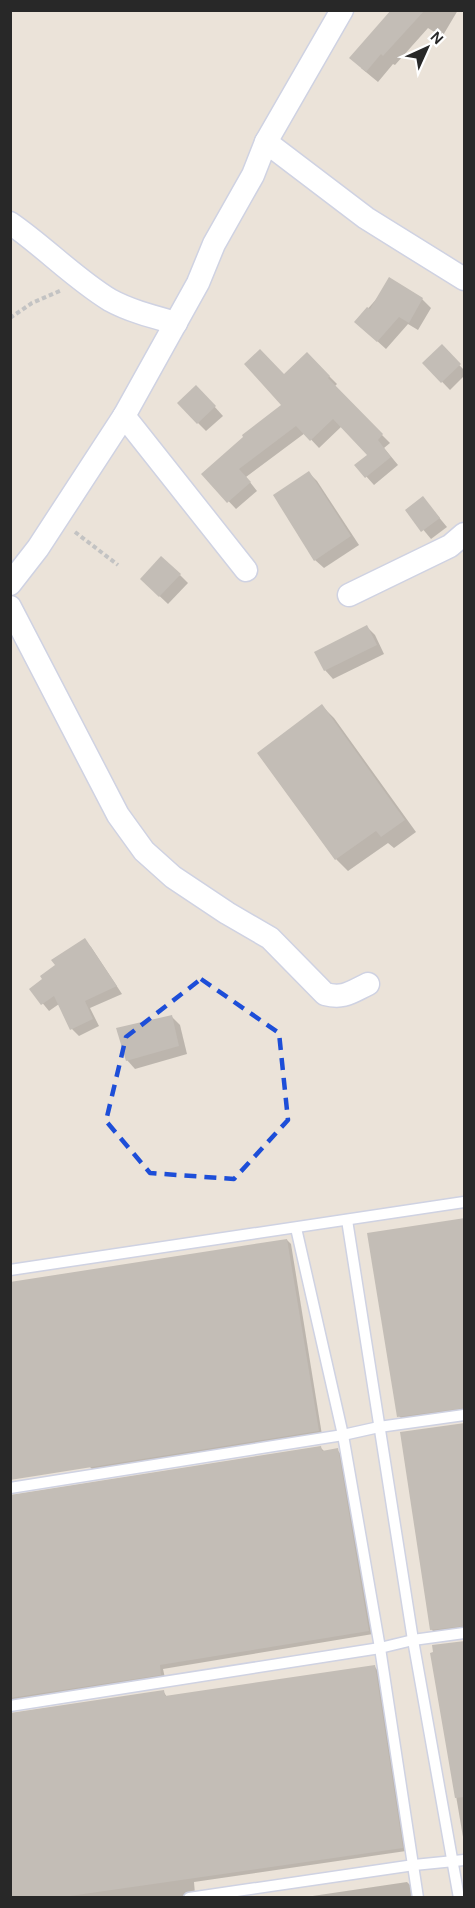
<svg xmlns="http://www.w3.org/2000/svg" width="475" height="1908" font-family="Karla,sans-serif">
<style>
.shadow{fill:#0003}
.building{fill:#c3bdb6}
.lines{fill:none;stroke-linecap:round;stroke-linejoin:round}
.lane-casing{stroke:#cfd2e2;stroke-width:13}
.street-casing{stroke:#cfd2e2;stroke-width:25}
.path{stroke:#c3c3c3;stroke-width:4;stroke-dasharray:4.5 3;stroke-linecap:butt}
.lane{stroke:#fff;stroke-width:10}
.street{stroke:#fff;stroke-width:22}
.marked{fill:none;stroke:#1d4ed8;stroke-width:4.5;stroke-dasharray:12 8;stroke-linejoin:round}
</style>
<rect width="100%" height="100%" fill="#ebe3d9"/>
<!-- shadow -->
<g class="shadow">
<polygon points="393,10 458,10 442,37 428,28 395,65 393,64 378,82 361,68"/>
<polygon points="389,280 422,299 431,308 418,330 408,324 386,349 356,322 380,295"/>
<polygon points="442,347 464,370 464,376 450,390 424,363"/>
<polygon points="307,354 337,384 334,387 390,443 384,448 398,465 374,485 356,465 369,455 342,426 319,448 305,433 246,477 257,491 236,509 203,474 283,405 284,376"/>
<polygon points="204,395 223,416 206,431 198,423"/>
<polygon points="309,473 317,481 359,545 324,568 315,560 275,496"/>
<polygon points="423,498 447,527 431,539 407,510"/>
<polygon points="180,575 188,583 168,604 150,587"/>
<polygon points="367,627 375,635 384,654 333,679 325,670 316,653"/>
<polygon points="322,706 334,718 416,832 394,848 388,843 348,871 336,859"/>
<polygon points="84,940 91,947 122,994 90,1008 99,1026 79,1036 72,1029 59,1004 49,1011 31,989 44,979 57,965"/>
<polygon points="172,1017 180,1025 187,1054 135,1069 127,1060"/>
<polygon points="464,1219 464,1411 403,1420 399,1416"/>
<polygon points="287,1240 291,1244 322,1435 94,1471 90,1467"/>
<polygon points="464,1424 464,1629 435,1633 431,1629"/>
<polygon points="321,1448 325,1452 337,1450 341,1454 373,1634 163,1669 165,1678 10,1704 10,1504"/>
<polygon points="464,1642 464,1843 432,1654"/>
<polygon points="375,1667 378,1671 406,1851 194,1882 195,1894 187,1898 10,1898 163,1691 167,1697"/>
<polygon points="407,1882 411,1886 414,1898 299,1898"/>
</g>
<!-- building -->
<g class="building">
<polygon points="391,10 425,10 383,56 381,54 366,72 349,58"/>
<polygon points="389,277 423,298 409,323 399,317 377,342 354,322 367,307 370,309"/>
<polygon points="442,344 461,364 441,383 422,363"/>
<polygon points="260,349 284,374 307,352 330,376 328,378 383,434 378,440 391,457 365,478 354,465 367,455 333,419 310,441 296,426 239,469 251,482 227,503 201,474 243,437 242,435 281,405 244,364"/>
<polygon points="196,385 216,406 197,424 177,403"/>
<polygon points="309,471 351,536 314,561 273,495"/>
<polygon points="423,496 440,518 421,532 405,510"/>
<polygon points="161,556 181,574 159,597 140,579"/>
<polygon points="367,625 377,645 324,671 314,652"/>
<polygon points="322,704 405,820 381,837 376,831 335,860 257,753"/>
<polygon points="85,938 117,986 85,1001 93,1019 70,1030 54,996 41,1005 29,989 42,979 40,976 55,965 51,960"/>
<polygon points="172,1015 179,1046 126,1061 116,1028"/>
<polygon points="465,1218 465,1408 397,1417 367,1233"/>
<polygon points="287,1239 319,1431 10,1480 10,1282"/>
<polygon points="465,1423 465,1626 430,1630 400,1432"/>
<polygon points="321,1446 322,1451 338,1448 369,1631 160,1665 161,1675 10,1698 10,1495"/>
<polygon points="465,1641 465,1797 455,1798 430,1653 433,1652 432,1645"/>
<polygon points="375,1665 403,1848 56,1898 10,1898 10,1713 164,1690 165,1696"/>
</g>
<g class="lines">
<defs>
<g id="lane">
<polyline points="347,1220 413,1640 459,1898"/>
<polyline points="296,1228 343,1435 380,1648 418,1898"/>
<polyline points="10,1270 464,1202"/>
<polyline points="10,1488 343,1435 379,1427 464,1415"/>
<polyline points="10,1706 380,1648 413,1640 464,1633"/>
<polyline points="189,1898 414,1865 464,1860"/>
</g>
<g id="street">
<polyline points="266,142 366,218 464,279"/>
<path d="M10 223C45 247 74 278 110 300 130 311 154 317 176 323"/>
<polyline points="124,416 246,570"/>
<polyline points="10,584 38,548 124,416 198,283 214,244 253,175 266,142 342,10"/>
<polyline points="349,595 450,546 464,534"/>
<path d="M10 607 118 815 144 851 173 877 227 913 270 938 325 994C344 999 351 992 368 984"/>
</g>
</defs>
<!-- lane casing -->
<use href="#lane" class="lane-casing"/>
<!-- street casing -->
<use href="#street" class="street-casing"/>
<!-- path -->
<g class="path">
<polyline points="10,318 32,303 62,290"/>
<polyline points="75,532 118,565"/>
</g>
<!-- lane -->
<use href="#lane" class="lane"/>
<!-- street -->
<use href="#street" class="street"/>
</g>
<!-- marked area -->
<path class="marked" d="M201 979 279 1033 288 1120 234 1179 150 1173 106 1121 126 1037Z"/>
<!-- border -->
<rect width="475" height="1908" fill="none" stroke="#282828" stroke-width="24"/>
<!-- north arrow -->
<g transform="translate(427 48) rotate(45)" stroke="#ffffff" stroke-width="4.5" paint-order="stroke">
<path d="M0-4.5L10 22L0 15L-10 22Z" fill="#282828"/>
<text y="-9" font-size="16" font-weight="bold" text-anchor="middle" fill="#282828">N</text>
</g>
</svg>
